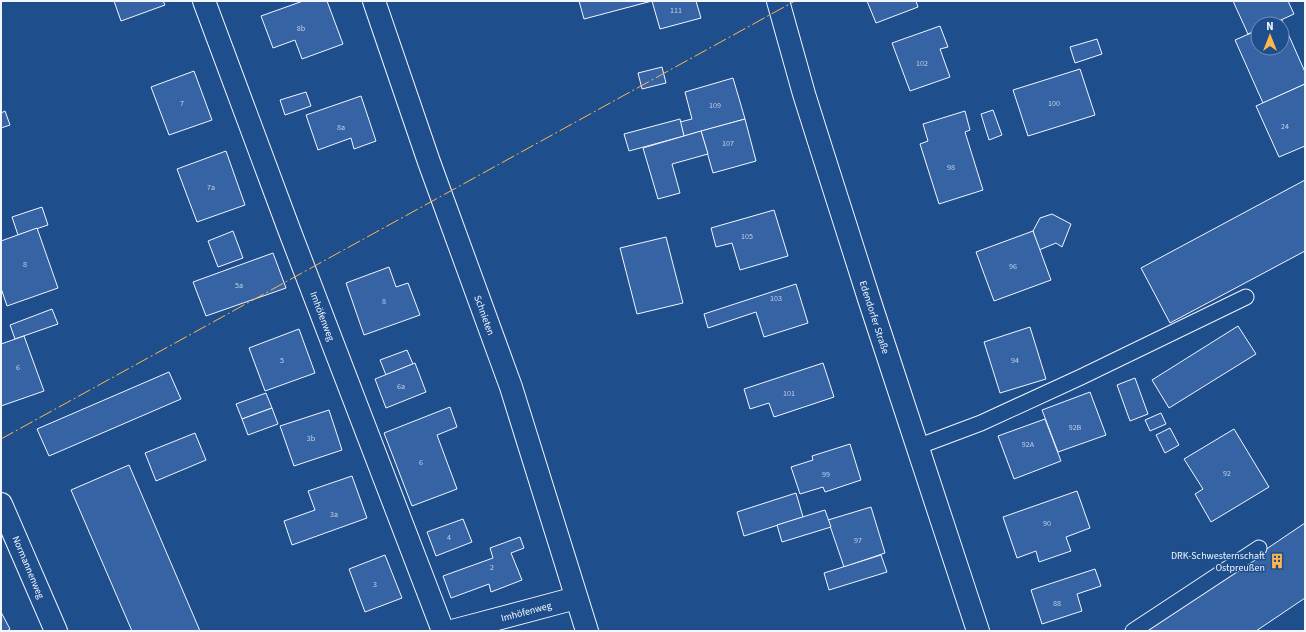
<svg xmlns="http://www.w3.org/2000/svg" width="1306" height="632" font-family="'Source Sans 3',sans-serif">
<style>
.building{fill:#3563a3;stroke:#f2f6ff}
.lines{fill:none;stroke-linecap:round;stroke-linejoin:round}
.lane-casing{stroke:#f2f6ff;stroke-width:17}
.street-casing{stroke:#f2f6ff;stroke-width:24}
.secondary-casing{stroke:#f2f6ff;stroke-width:24}
.lane{stroke:#1f4e8c;stroke-width:15}
.street{stroke:#1f4e8c;stroke-width:22}
.secondary{stroke:#1f4e8c;stroke-width:22}
.power{stroke:#ffb74d;stroke-width:1;stroke-dasharray:14 3 2 3;stroke-linecap:butt}
.labels{text-anchor:middle;stroke-width:3;stroke-linejoin:round;paint-order:stroke}
.number-label{font-size:8px;fill:#c3d1e8}
.street-label{font-size:10px;fill:#f2f6ff;stroke:#1f4e8c}
.poi-label{font-size:10px;fill:#f2f6ff;stroke:#1f4e8c;text-anchor:end}
</style>
<rect width="100%" height="100%" fill="#1f4e8c"/>
<!-- building -->
<g class="building">
<polygon points="114,1 163,1 165,5 121,21"/>
<polygon points="303,1 327,1 343,44 302,59 295,40 273,48 261,16"/>
<polygon points="579,1 696,1 701,18 660,29 652,1 584,19"/>
<polygon points="867,1 916,1 918,7 876,23"/>
<polygon points="1233,1 1288,1 1294,14 1272,24 1258,24 1258,30 1248,34"/>
<polygon points="1282,20 1305,72 1305,84 1263,103 1235,40 1258,30 1258,48 1282,48 1282,24 1272,24"/>
<polygon points="940,26 948,47 940,49 950,77 910,91 892,43"/>
<polygon points="1097,39 1102,54 1075,63 1070,47"/>
<polygon points="662,67 666,83 642,89 638,73"/>
<polygon points="1080,69 1095,115 1028,136 1013,90"/>
<polygon points="194,71 212,120 169,135 151,87"/>
<polygon points="733,78 745,119 684,136 680,122 692,119 685,92"/>
<polygon points="1305,84 1305,146 1279,157 1256,106"/>
<polygon points="306,92 311,106 285,115 280,100"/>
<polygon points="361,96 376,141 354,149 351,138 318,150 306,115"/>
<polygon points="993,110 1002,135 989,140 981,114"/>
<polygon points="5,111 10,125 1,128 1,113"/>
<polygon points="965,111 970,130 965,132 983,190 939,204 920,144 928,141 923,124"/>
<polygon points="680,119 684,136 629,151 624,134"/>
<polygon points="745,119 756,161 713,173 701,131"/>
<polygon points="701,131 708,154 672,164 680,193 658,199 643,148"/>
<polygon points="226,151 245,205 197,222 177,169"/>
<polygon points="1305,180 1305,251 1170,323 1141,268"/>
<polygon points="42,207 48,225 18,235 12,217"/>
<polygon points="774,210 788,256 740,270 732,243 716,247 711,228"/>
<polygon points="1052,214 1071,224 1062,247 1056,243 1039,250 1033,231 1040,218"/>
<polygon points="37,228 58,288 7,306 1,288 1,241"/>
<polygon points="233,231 243,258 218,267 208,241"/>
<polygon points="1033,231 1051,280 994,301 976,252"/>
<polygon points="666,237 683,303 637,314 620,248"/>
<polygon points="273,253 286,288 206,316 193,282"/>
<polygon points="389,267 396,287 408,283 420,315 364,335 346,283"/>
<polygon points="796,284 808,323 764,337 756,312 708,328 704,314"/>
<polygon points="52,309 58,324 15,339 10,325"/>
<polygon points="1238,326 1256,354 1169,408 1152,380"/>
<polygon points="1030,327 1046,379 1000,393 984,342"/>
<polygon points="299,329 315,373 265,391 249,348"/>
<polygon points="24,336 44,391 1,406 1,344"/>
<polygon points="407,350 413,364 386,375 380,360"/>
<polygon points="415,363 426,392 386,408 375,379"/>
<polygon points="823,363 834,397 774,417 769,403 750,409 744,389"/>
<polygon points="169,372 181,399 49,456 37,429"/>
<polygon points="1135,378 1148,414 1130,421 1117,385"/>
<polygon points="1090,392 1106,435 1058,452 1042,410"/>
<polygon points="266,393 272,408 242,419 236,404"/>
<polygon points="450,407 457,427 437,435 457,489 412,506 384,433"/>
<polygon points="272,408 278,424 248,435 242,419"/>
<polygon points="329,410 342,450 294,466 280,426"/>
<polygon points="1161,413 1166,424 1150,431 1145,420"/>
<polygon points="1045,419 1061,461 1014,479 998,436"/>
<polygon points="1170,428 1179,445 1165,453 1156,435"/>
<polygon points="1234,429 1269,487 1211,522 1195,494 1203,489 1184,459"/>
<polygon points="195,433 206,460 156,481 145,453"/>
<polygon points="850,444 861,480 825,492 823,487 800,494 791,467 813,460 812,456"/>
<polygon points="129,465 147,507 200,631 132,631 71,490"/>
<polygon points="352,476 367,518 292,545 284,521 315,510 308,491"/>
<polygon points="1077,491 1090,528 1066,537 1071,551 1039,562 1036,551 1017,558 1003,517"/>
<polygon points="796,493 803,517 744,536 737,512"/>
<polygon points="871,507 885,553 844,567 828,520"/>
<polygon points="825,510 831,527 782,542 777,525"/>
<polygon points="463,519 472,542 436,556 427,532"/>
<polygon points="1305,523 1305,598 1256,631 1145,631"/>
<polygon points="520,537 524,548 511,553 522,580 491,592 489,584 451,598 443,576 493,558 490,548"/>
<polygon points="385,555 402,598 365,612 349,569"/>
<polygon points="881,555 887,572 829,590 824,573"/>
<polygon points="1095,569 1101,586 1077,594 1082,611 1042,624 1031,590"/>
<polygon points="1,612 10,629 7,631 1,631"/>
</g>
<g class="lines">
<defs>
<g id="lane">
<polyline points="917,447 981,423 1081,377 1246,297"/>
<polyline points="1133,631 1259,548"/>
</g>
<g id="street">
<polyline points="204,1 290,232 443,631"/>
<polyline points="374,1 429,162 511,387 587,631"/>
<polyline points="1,504 56,631"/>
<polyline points="452,631 576,598"/>
</g>
<polyline id="secondary" points="778,1 804,94 821,148 870,302 978,631"/>
</defs>
<!-- lane casing -->
<use href="#lane" class="lane-casing"/>
<!-- street casing -->
<use href="#street" class="street-casing"/>
<!-- secondary casing -->
<use href="#secondary" class="secondary-casing"/>
<!-- lane -->
<use href="#lane" class="lane"/>
<!-- street -->
<use href="#street" class="street"/>
<!-- secondary -->
<use href="#secondary" class="secondary"/>
<!-- power -->
<polyline class="power" points="1,439 795,1"/>
</g>
<!-- icons -->
<defs>
<symbol id="building-bare" viewBox="-9 -9 18 18"><path d="M-4-6H4V6H1V3H-1V6H-4ZM-2.5-4.3h1.7v1.8h-1.7ZM.8-4.3h1.7v1.8H.8ZM-2.5-1h1.7V.8h-1.7ZM.8-1h1.7V.8H.8Z" fill="#ffb74d" stroke="#1f4e8c" stroke-width="2.5" paint-order="stroke"/></symbol>
</defs>
<g fill-rule="evenodd">
<use href="#building-bare" x="1266" y="550" width="22" height="22"/>
</g>
<g class="labels">
<!-- number labels -->
<g class="number-label">
<text x="676" y="13">111</text>
<text x="301" y="31">8b</text>
<text x="922" y="66">102</text>
<text x="182" y="106">7</text>
<text x="1054" y="106">100</text>
<text x="715" y="108">109</text>
<text x="1285" y="129">24</text>
<text x="341" y="130">8a</text>
<text x="728" y="146">107</text>
<text x="951" y="170">98</text>
<text x="211" y="190">7a</text>
<text x="747" y="239">105</text>
<text x="25" y="267">8</text>
<text x="1013" y="269">96</text>
<text x="239" y="288">5a</text>
<text x="776" y="301">103</text>
<text x="384" y="304">8</text>
<text x="282" y="363">5</text>
<text x="1015" y="363">94</text>
<text x="18" y="370">6</text>
<text x="401" y="389">6a</text>
<text x="789" y="396">101</text>
<text x="1075" y="430">92B</text>
<text x="311" y="441">3b</text>
<text x="1028" y="447">92A</text>
<text x="421" y="465">6</text>
<text x="1227" y="476">92</text>
<text x="826" y="477">99</text>
<text x="334" y="517">3a</text>
<text x="1047" y="526">90</text>
<text x="449" y="540">4</text>
<text x="858" y="543">97</text>
<text x="492" y="570">2</text>
<text x="375" y="587">3</text>
<text x="1057" y="606">88</text>
</g>
<!-- street labels -->
<g class="street-label">
<text transform="translate(485 315) rotate(70)" y="4">Schnieten</text>
<text transform="translate(323 316) rotate(69)" y="4">Imhöfenweg</text>
<text transform="translate(875 317) rotate(72)" y="4">Edendorfer Straße</text>
<text transform="translate(29 567) rotate(67)" y="4">Normannenweg</text>
<text transform="translate(526 611) rotate(-15)" y="4">Imhöfenweg</text>
</g>
<!-- poi labels -->
<g class="poi-label">
<text x="1265" y="559">DRK-Schwesternschaft<tspan x="1265" dy="12">Ostpreußen</tspan></text>
</g>
</g>
<!-- border -->
<rect width="1306" height="632" fill="none" stroke="#f2f6ff" stroke-width="4"/>
<!-- north arrow -->
<g transform="translate(1270 36)"><circle r="19" fill="#1f4e8c" stroke="#7391ba"/>
<path d="M0-3L7 15L0 10L-7 15Z" fill="#ffb74d"/>
<text y="-6" font-size="11" font-weight="bold" text-anchor="middle" fill="#f2f6ff">N</text>
</g>
</svg>
